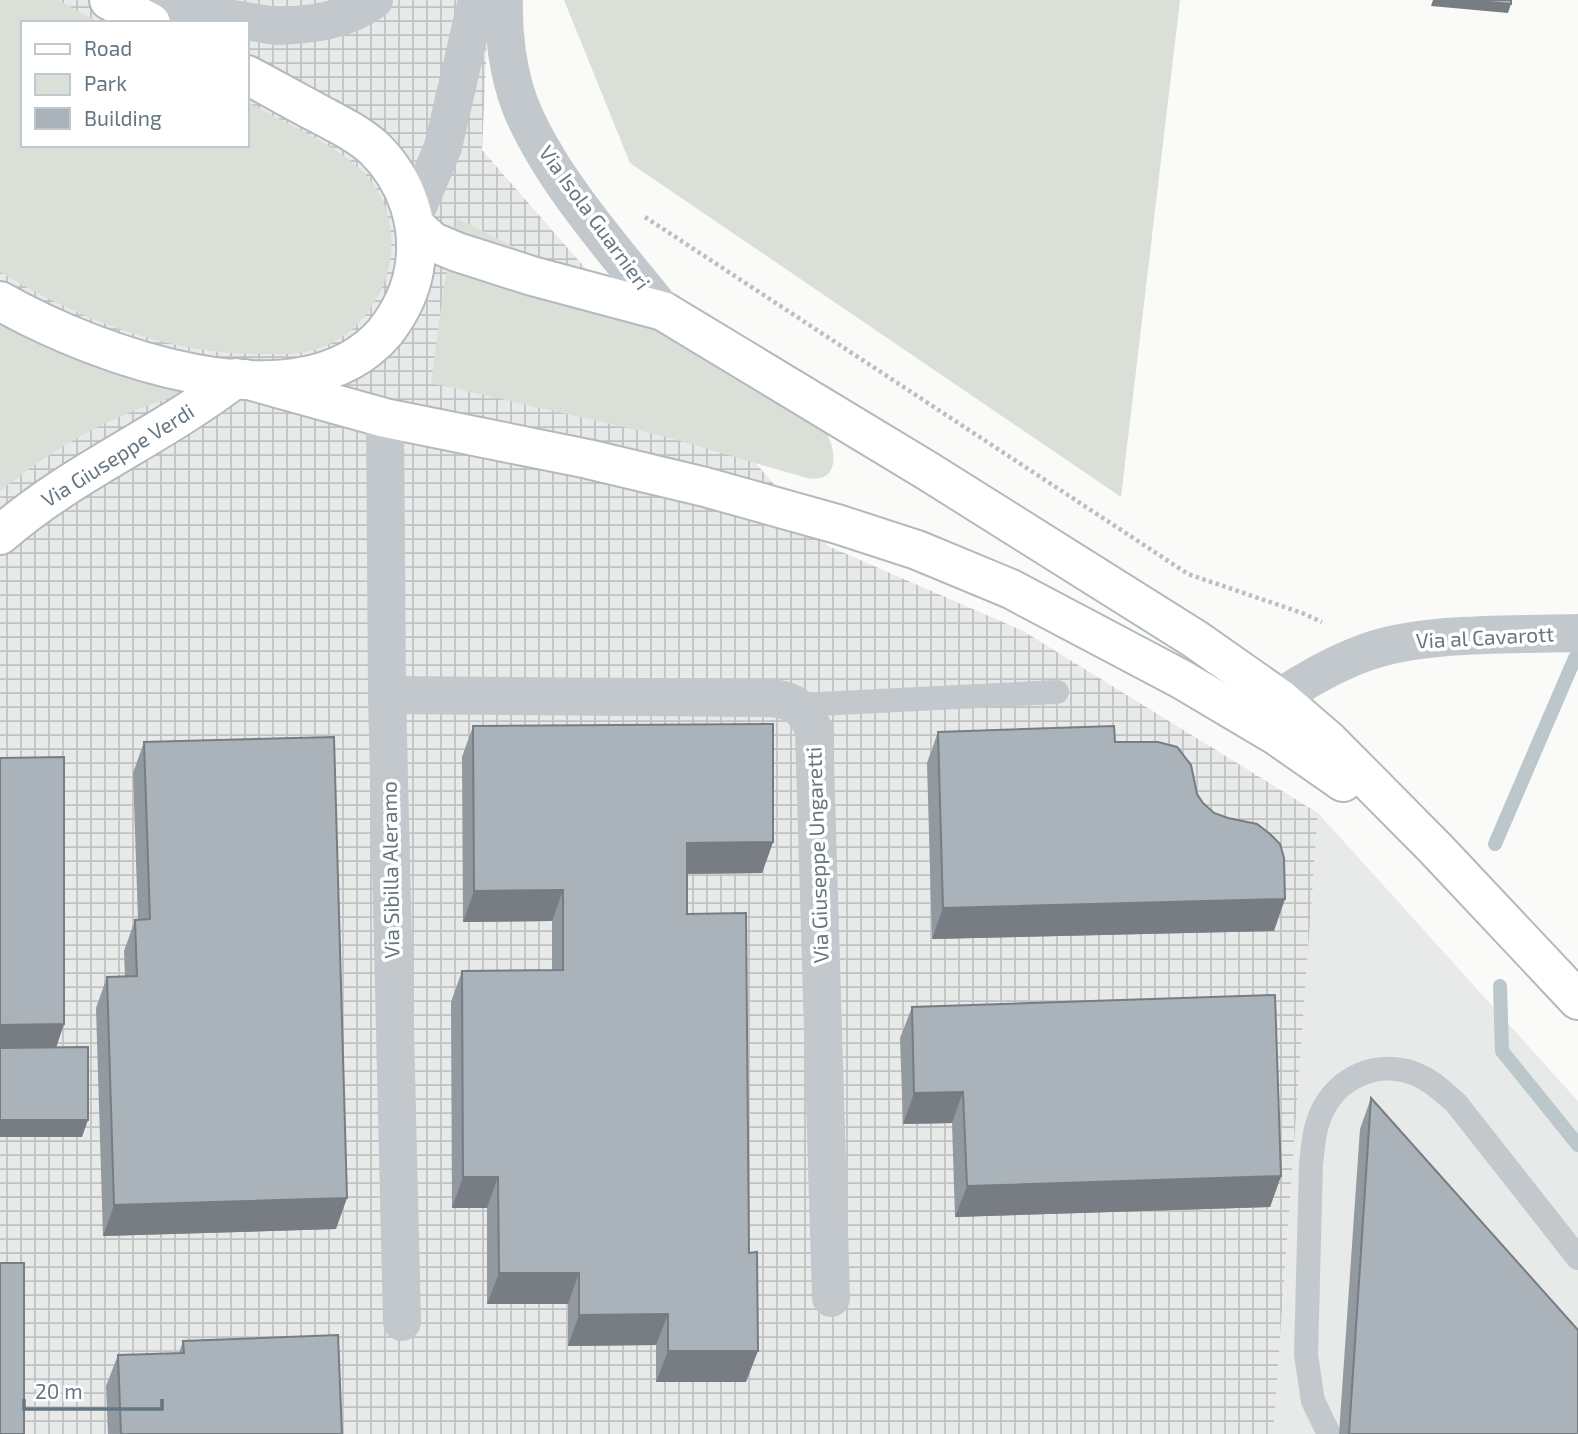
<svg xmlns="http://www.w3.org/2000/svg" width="1578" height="1434" font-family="'Exo 2',sans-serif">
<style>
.built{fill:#e8e9e9}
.industrial{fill:url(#industrial-grid);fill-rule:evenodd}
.green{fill:#dadfd7}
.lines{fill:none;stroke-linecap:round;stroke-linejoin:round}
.stream{stroke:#bbc7cb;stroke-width:14}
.secondary-casing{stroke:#b3babf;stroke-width:42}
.path{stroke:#bbbfc2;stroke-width:4.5;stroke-dasharray:3.5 3.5;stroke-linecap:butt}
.lane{stroke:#c3c8cc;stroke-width:24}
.street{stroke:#c3c8cc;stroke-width:38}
.secondary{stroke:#fff;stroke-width:38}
.wall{fill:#929a9f}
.shaded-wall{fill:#777d82}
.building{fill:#aab3b9;stroke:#777d82;stroke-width:2}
.labels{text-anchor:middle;stroke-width:7;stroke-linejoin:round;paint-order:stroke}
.street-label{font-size:21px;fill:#657683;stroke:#fff}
</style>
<defs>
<pattern id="industrial-grid" width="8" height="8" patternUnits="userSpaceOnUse" patternTransform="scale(1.75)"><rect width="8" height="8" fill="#e8e9e9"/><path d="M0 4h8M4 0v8" fill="none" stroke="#c0c1c2"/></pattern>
</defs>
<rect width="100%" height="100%" fill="#fafaf8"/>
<!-- built -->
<polygon class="built" points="1318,813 1578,1101 1578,1434 1273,1434"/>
<!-- industrial -->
<path class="industrial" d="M0 0H489L482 150 828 546 1023 631 1318 813 1273 1434H0ZM23 23H247V145H23Z"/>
<!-- green -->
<g class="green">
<path d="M0 0H58L100 23H23V145H247V102C283 122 336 144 364 173 420 232 385 336 306 352 291 355 275 354 259 354 167 354 78 319 0 272Z"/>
<polygon points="564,0 1180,0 1121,497 630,163"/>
<path d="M457 218C584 281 701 352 822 426 837 445 842 485 807 478L663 436 431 383 444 285Z"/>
<path d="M0 322C59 356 124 374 189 393 113 413 61 443 0 491Z"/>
</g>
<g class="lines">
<!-- stream -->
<g class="stream">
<polyline points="1495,844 1575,658 1578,658"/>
<polyline points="1500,986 1502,1051 1578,1145"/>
</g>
<defs>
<g id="secondary">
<polyline points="109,0 151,23"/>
<polyline points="415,226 433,242 457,252 532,276 663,311 926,470 1195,639 1279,698 1329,741 1436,849 1578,1000"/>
<path d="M0 301C93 354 300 432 385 332 399 314 410 293 414 270 422 226 407 181 375 149 360 135 340 125 321 115 296 102 272 88 247 75"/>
<polyline points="245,379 385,418 588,459 705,487 837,524 917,550 1011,589 1181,679 1277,736 1343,782"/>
<path d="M0 535C72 472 161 436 236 378"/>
</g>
</defs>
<!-- secondary casing -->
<use href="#secondary" class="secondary-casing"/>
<!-- path -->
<polyline class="path" points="645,217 1188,574 1302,613 1322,622"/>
<!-- lane -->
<g class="lane">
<polyline points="799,705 1057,692"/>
<path d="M1329 1434 1313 1401 1306 1355 1311 1164C1313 1150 1313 1135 1318 1122 1332 1077 1380 1056 1422 1077 1435 1083 1445 1094 1456 1103L1578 1258"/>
</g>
<!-- street -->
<g class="street">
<path d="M114 0 276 26C311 25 345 21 374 0"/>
<path d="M504 0C503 34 508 73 520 105 548 176 615 251 663 311"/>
<polyline points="413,218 443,147 477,0"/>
<polyline points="385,418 387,695 402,1322"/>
<path d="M387 695 774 698C796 702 805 709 814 730L831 1298"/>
<path d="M1279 698C1306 680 1334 664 1364 653 1422 631 1516 635 1578 633"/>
</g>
<!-- secondary -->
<use href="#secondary" class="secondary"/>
</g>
<!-- wall -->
<g class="wall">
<polygon points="473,726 773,842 762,873 687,874 687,914 746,1382 656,1382 656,1345 568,1346 568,1304 487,1304 487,1208 452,1208 451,1002 462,971 552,970 552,921 463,922 462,757"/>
<polygon points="938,732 1115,742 1197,794 1274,931 932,939 927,763"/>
<polygon points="144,742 336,1229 103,1236 96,1008 107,977 125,976 124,951 135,920 138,920 133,773"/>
<polygon points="912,1007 1281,1176 1270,1207 955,1217 952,1123 903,1124 900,1038"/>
<polygon points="1371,1098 1578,1434 1339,1434 1360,1129"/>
<polygon points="183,1341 342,1434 108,1434 106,1386 118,1355 179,1353"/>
</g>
<!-- shaded-wall -->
<g class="shaded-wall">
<polygon points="1433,0 1467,0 1511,4 1508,13 1431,6"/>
<polygon points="773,842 762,873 675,874 687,843"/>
<polygon points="563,890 552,921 463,922 474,891"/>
<polygon points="1285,899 1274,931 932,939 943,908"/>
<polygon points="64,1024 56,1048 0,1049 0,1025"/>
<polygon points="963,1092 952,1123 903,1124 914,1093"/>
<polygon points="0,1120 88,1120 82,1137 0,1137"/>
<polygon points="1281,1176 1270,1207 955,1217 967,1186"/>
<polygon points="463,1177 498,1177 487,1208 452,1208"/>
<polygon points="347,1198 336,1229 103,1236 114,1205"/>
<polygon points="499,1273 579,1273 568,1304 487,1304"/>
<polygon points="668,1314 656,1345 568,1346 579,1315"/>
<polygon points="668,1351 758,1351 746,1382 656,1382"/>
</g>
<!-- building -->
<g class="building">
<polygon points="1467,0 1511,0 1511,4"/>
<polygon points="773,724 773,842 687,843 687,914 746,913 749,1253 757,1252 758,1351 668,1351 668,1314 579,1315 579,1273 499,1273 498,1177 463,1177 462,971 563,970 563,890 474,891 473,726"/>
<polygon points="1114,726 1115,742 1158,742 1177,747 1191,765 1197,794 1203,803 1214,813 1228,818 1257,824 1270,834 1280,844 1284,858 1285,899 943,908 938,732"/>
<polygon points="334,737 347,1198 114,1205 107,977 137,976 135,920 150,919 144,742"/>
<polygon points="64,757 64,1024 0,1025 0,758"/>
<polygon points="1275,995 1281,1176 967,1186 963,1092 914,1093 912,1007"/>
<polygon points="88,1047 88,1120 0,1120 0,1048"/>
<polygon points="1371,1098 1578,1330 1578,1434 1349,1434"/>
<rect x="0" y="1263" width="24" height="171"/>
<polygon points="338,1335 342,1434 121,1434 118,1355 184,1353 183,1341"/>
</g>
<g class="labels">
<!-- street labels -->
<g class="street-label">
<text transform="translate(594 218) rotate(54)" y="7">Via Isola Guarnieri</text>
<text transform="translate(118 456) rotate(-32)" y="7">Via Giuseppe Verdi</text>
<text transform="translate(1485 638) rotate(-3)" y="7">Via al Cavarott</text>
<text transform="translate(818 855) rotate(-92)" y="7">Via Giuseppe Ungaretti</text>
<text transform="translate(391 870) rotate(-91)" y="7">Via Sibilla Aleramo</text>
</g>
</g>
<!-- legend -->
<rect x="21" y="21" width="228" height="126" fill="#ffffff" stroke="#c1c8cd" stroke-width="2"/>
<rect x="35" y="44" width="35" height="10" fill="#ffffff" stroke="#c1c8cd" stroke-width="2"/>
<text x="84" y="56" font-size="21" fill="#657683">Road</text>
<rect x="35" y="74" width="35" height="21" fill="#dadfd7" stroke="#c1c8cd" stroke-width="2"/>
<text x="84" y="91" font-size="21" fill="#657683">Park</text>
<rect x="35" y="108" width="35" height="21" fill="#aab3b9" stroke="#c1c8cd" stroke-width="2"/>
<text x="84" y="126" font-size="21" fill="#657683">Building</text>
<!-- scale -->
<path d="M24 1399v10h138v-10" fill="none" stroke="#657683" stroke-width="3.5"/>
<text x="35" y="1399" font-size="21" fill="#657683" stroke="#ffffff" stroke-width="5" paint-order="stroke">20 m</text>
</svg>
